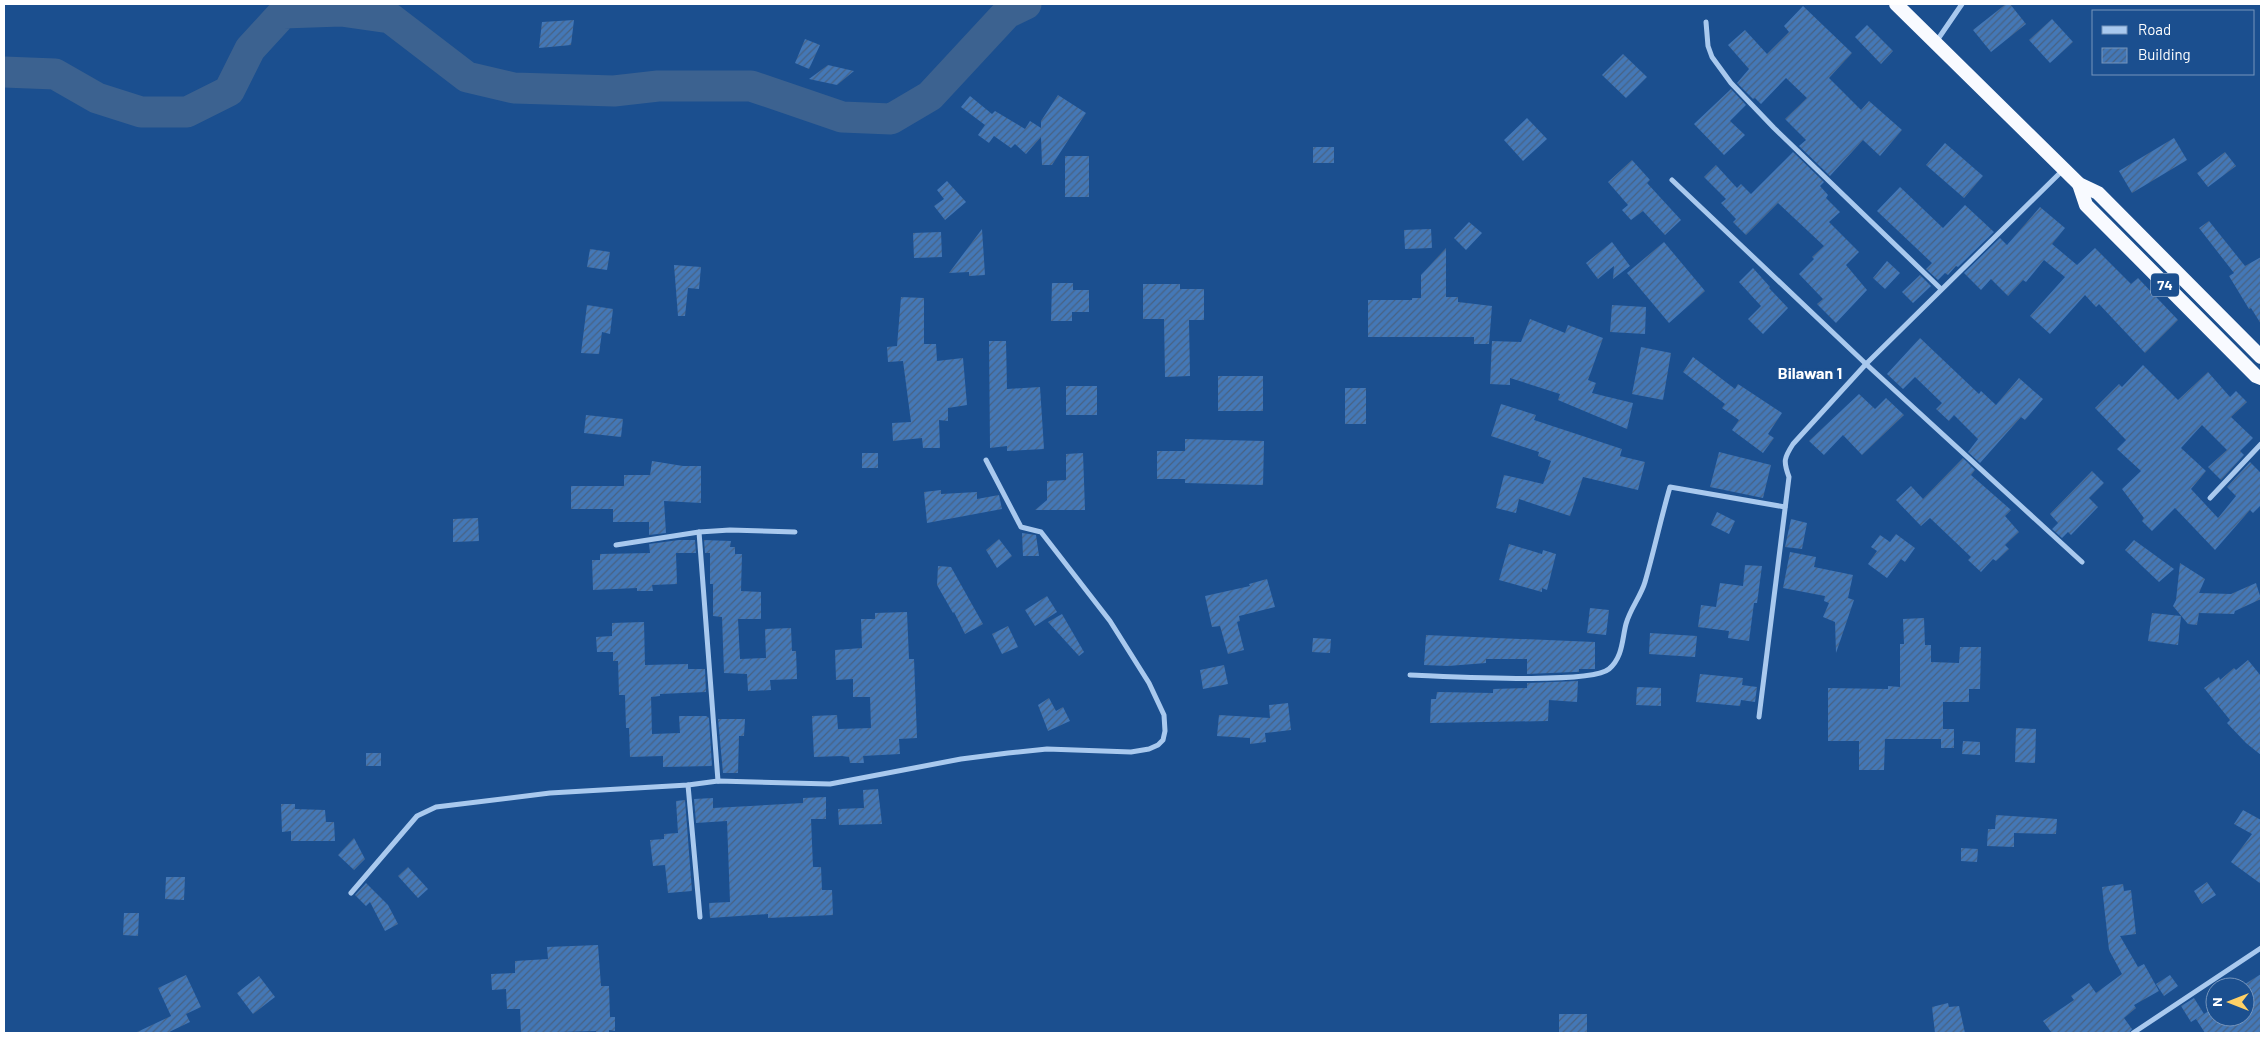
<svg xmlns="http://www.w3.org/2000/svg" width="2265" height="1037" font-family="Barlow,sans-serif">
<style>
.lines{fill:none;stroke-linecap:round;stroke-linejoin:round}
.river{stroke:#3c6290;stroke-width:31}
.building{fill:url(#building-hatch)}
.minor{stroke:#a9c9ee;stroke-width:5}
.trunk{stroke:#f8faff;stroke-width:14}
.labels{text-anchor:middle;stroke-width:5;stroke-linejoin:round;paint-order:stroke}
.shield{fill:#1b4f8f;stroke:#bbcadd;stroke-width:1}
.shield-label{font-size:14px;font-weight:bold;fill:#fff}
.neighbourhood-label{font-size:16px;font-weight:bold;fill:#fff;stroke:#1b4f8f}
</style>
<defs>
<pattern id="building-hatch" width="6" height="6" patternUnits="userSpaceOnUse" patternTransform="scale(1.25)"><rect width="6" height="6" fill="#4478b7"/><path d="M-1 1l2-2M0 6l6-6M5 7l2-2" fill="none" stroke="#486282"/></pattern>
</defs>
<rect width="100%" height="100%" fill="#1b4f8f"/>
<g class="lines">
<!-- river -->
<polyline class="river" points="4,72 55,74 97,98 141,112 187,112 229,91 250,49 283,13 341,11 390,18 467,77 514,88 614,91 658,86 751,86 842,117 891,119 930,96 1007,13 1026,4"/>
</g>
<!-- building -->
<g class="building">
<polygon points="2006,4 2010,4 2026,24 1991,52 1973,30"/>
<polygon points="1803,6 1852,53 1829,78 1861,110 1869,101 1902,130 1880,156 1863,140 1830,176 1799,146 1806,140 1785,119 1807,98 1786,78 1761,104 1755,98 1753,99 1737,83 1749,69 1728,45 1745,30 1767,54 1789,32 1784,26"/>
<polygon points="2052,19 2073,42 2050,63 2029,40"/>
<polygon points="574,20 571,45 539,48 542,22"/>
<polygon points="1867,25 1893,51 1881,64 1855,37"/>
<polygon points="805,39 820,45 809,69 795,63"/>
<polygon points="1623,54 1647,77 1626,98 1602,75"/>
<polygon points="828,65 854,71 837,85 809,79"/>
<polygon points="1731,89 1746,105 1730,121 1745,135 1724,155 1694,124"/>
<polygon points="1058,95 1086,113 1052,165 1042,165 1041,137 1026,154 1015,144 1011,148 994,136 989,143 978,135 985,125 961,107 970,96 992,114 995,111 1025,129 1030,121 1041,128 1041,121"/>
<polygon points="1527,118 1547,139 1523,161 1504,140"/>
<polygon points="2174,138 2187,160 2132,193 2119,171"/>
<polygon points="1945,143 1983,176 1964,198 1926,165"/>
<rect x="1313" y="147" width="21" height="16"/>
<polygon points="1793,152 1824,182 1820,186 1828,195 1826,198 1840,212 1829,222 1859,252 1846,265 1867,290 1836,323 1817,304 1823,299 1799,274 1814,259 1812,257 1824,246 1778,203 1746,235 1733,222 1736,219 1721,203 1726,199 1704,177 1716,165 1737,188 1741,184 1751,194"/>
<polygon points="2225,152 2236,166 2208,187 2197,173"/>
<rect x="1065" y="156" width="24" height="41"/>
<polygon points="1632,160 1650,180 1647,183 1681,220 1665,235 1643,211 1631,220 1622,210 1628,205 1608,182"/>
<polygon points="947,181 966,202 945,220 934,206 944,199 937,190"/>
<polygon points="1900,187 1943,228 1965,205 1994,232 1958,267 1956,266 1948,275 1945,273 1938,280 1926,269 1932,263 1877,211"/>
<polygon points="2040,207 2065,228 2052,244 2077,265 2095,248 2131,284 2138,278 2178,320 2145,353 2099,304 2096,307 2085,295 2050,334 2030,316 2065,277 2044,260 2026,282 2023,280 2008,296 1991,279 1981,290 1964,273 2000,238 2007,245"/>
<polygon points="2209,221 2245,266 2261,257 2261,324 2251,308 2249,309 2229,276 2234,273 2199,228"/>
<polygon points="1469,222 1482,233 1466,250 1454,238"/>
<polygon points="982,229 985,275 969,276 969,272 949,273"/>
<polygon points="1431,229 1432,248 1405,249 1404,230"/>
<polygon points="941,232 942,257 914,258 913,233"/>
<polygon points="1612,242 1630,266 1613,279 1614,266 1598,279 1586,263"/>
<polygon points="1664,242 1705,291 1669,323 1627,273"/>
<polygon points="1446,248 1446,297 1458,297 1458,302 1492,306 1489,344 1474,344 1474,337 1368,337 1368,300 1412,300 1412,298 1421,298 1421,275"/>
<polygon points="590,249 610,252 607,270 587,267"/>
<polygon points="1887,261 1900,273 1885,289 1873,278"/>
<polygon points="674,265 701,267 699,289 688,288 685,316 678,316"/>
<polygon points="1753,268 1770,287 1769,288 1788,308 1763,334 1748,319 1761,306 1739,282"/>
<polygon points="1920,275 1931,286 1913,303 1902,292"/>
<polygon points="1052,283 1073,283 1073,290 1089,290 1089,312 1072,312 1072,321 1051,321"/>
<polygon points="1143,284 1180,284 1180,289 1204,289 1204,320 1189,320 1190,376 1165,377 1164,319 1143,319"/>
<polygon points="901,297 924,298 924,344 936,344 937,361 963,358 967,405 948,408 948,421 939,420 940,448 923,448 922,438 893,441 892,423 911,422 903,361 888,362 887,347 897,346"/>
<polygon points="587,305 613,309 610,334 602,332 599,354 581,353"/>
<polygon points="1612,305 1646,307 1645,334 1610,332"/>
<polygon points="1530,319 1565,333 1568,325 1603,338 1588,380 1596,383 1592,393 1633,403 1627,429 1558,400 1560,394 1510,378 1510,385 1490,384 1492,341 1521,342"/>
<polygon points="1920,338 1979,394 1981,391 1996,405 2019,378 2043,399 2025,420 2021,417 1980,463 1968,452 1978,439 1954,415 1949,421 1936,409 1942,403 1915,377 1903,389 1887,374"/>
<polygon points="989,341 1006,341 1007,389 1040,387 1044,449 1007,451 1007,446 990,448"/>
<polygon points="1641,347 1671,353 1663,400 1632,394"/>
<polygon points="1693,357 1735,389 1738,384 1782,413 1768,434 1774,438 1763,453 1732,430 1739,420 1722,408 1725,404 1683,372"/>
<polygon points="2143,365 2178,400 2208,372 2230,397 2236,391 2247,402 2231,417 2253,438 2240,451 2244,455 2221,480 2208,467 2227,450 2202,425 2181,448 2206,471 2191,489 2218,518 2236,496 2227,487 2250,462 2261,473 2261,505 2253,513 2250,510 2215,550 2175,508 2152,531 2142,521 2144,518 2122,489 2141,471 2117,449 2126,440 2095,408 2119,384 2122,387"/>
<rect x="1218" y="376" width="45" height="35"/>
<rect x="1066" y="386" width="31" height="29"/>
<rect x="1345" y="388" width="21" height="36"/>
<polygon points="1859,394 1875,409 1886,398 1904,415 1862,455 1843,435 1824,455 1809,441"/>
<polygon points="1501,404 1536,415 1534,420 1622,449 1620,456 1645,462 1638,490 1583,477 1570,516 1519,499 1516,513 1496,508 1504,475 1543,484 1551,461 1538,456 1539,452 1491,436"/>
<polygon points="586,415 623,419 621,437 584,433"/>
<polygon points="1185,439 1264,441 1263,485 1185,483 1185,479 1157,479 1157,451 1185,451"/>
<polygon points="1719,452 1771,465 1763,498 1710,487"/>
<rect x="862" y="453" width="16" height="15"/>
<polygon points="1083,453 1085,510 1035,510 1047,500 1047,481 1066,480 1066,454"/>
<polygon points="1963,458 1975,470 1971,475 2011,510 2005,516 2019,532 2005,545 2009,549 1996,561 1993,559 1981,572 1968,560 1971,557 1930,518 1921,526 1896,500 1911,486 1923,499"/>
<polygon points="652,461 683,466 701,466 701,503 664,501 666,533 649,535 649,522 613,522 613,509 571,509 571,486 624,486 624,475 650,475"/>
<polygon points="2092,471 2104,483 2089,498 2098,507 2071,535 2068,532 2062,538 2052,529 2058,523 2050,514"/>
<polygon points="941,490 941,494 977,492 977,499 999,495 1002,509 927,523 924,492"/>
<polygon points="1717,512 1735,521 1729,534 1711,525"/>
<polygon points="478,518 479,541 453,542 453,519"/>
<polygon points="1791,519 1807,523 1802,549 1785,547"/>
<polygon points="1022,533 1036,535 1039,556 1023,556"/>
<polygon points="1896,534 1915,548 1905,562 1901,559 1887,578 1868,564 1877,551 1871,547 1880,535 1890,542"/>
<polygon points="999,539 1012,556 997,568 986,550"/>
<polygon points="679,540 695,540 696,553 676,553 677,584 652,585 653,591 637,591 637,588 593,590 592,560 600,560 600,554 650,553 649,544"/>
<polygon points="704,540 731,541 730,547 735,547 735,554 742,554 741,591 761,592 761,619 738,619 740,659 766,658 765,629 791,628 792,651 796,651 797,679 770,680 771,690 748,691 747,674 724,673 722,617 713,616 713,584 710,584 710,553 705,553"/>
<polygon points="2134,540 2174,569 2159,582 2125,550"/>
<polygon points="1509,544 1542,554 1543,550 1556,554 1547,590 1542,588 1542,592 1499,580"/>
<polygon points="1790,552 1816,557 1814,567 1853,575 1848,598 1854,600 1836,653 1835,622 1823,617 1829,603 1824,601 1825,596 1783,588"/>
<polygon points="2180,563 2205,579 2199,593 2231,594 2256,583 2261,599 2235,611 2234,614 2199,613 2197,625 2188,624 2173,606 2176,600"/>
<polygon points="1745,565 1762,566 1757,603 1754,603 1749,641 1728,638 1729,631 1698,627 1701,605 1716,607 1720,583 1743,586"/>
<polygon points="938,566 951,567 983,624 965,634 954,612 953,613 937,585"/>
<polygon points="1267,579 1275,607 1239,616 1240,621 1237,622 1244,650 1228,654 1220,626 1212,627 1205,596 1250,586 1249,584"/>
<polygon points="1047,596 1057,612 1035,626 1025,610"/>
<polygon points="1590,608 1609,610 1606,635 1587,633"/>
<polygon points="907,612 909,659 914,659 917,738 899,739 900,754 863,756 864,763 850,763 849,757 842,756 814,757 812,716 837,715 838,729 871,728 870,697 853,697 853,679 836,680 835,650 862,648 861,619 875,619 875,613"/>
<polygon points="2152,613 2181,616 2178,645 2148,641"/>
<polygon points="1062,614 1084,652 1079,656 1048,622"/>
<polygon points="1924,618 1925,645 1931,645 1931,662 1959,663 1960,647 1981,647 1980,689 1969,689 1969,702 1943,702 1943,729 1954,729 1954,748 1941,748 1941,739 1885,739 1884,770 1859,770 1859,741 1828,741 1828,688 1888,689 1888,686 1900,687 1900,644 1904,644 1903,619"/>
<polygon points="644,622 645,665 688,664 688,669 705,669 705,670 706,692 660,694 660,696 651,697 652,734 680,733 679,716 706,716 709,718 712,766 663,767 663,756 630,757 629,728 626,728 625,695 619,695 618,661 613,661 613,652 597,652 596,637 612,636 612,623"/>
<polygon points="1008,626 1018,647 1002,654 992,634"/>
<polygon points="1650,633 1697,636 1695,657 1649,654"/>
<polygon points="1426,635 1595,642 1595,669 1579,669 1579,672 1574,672 1527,674 1527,659 1486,659 1486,663 1448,666 1424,665"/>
<polygon points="1313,638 1331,639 1330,653 1312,652"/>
<polygon points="2248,660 2261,676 2261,755 2246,743 2227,723 2230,720 2204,688 2219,677 2220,680 2234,668 2236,670"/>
<polygon points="1224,665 1228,684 1203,689 1200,670"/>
<polygon points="1700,674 1743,678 1742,685 1757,687 1755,702 1741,700 1740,706 1696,702"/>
<polygon points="1578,681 1577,702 1549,700 1548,721 1430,723 1431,699 1436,699 1437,692 1493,693 1493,689 1527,688 1527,683"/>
<polygon points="1637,687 1661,688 1661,706 1636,705"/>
<polygon points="1049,698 1056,711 1063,707 1070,721 1048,731 1038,705"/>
<polygon points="1288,703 1291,730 1265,733 1266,742 1250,744 1250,738 1217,736 1219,715 1270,718 1269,705"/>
<polygon points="718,719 745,719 744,736 739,736 738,773 723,773"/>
<polygon points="2016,728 2036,729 2035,763 2015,762"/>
<polygon points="1963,741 1980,742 1980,755 1962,754"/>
<rect x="366" y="753" width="15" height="13"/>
<polygon points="878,789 882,824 839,825 838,809 864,808 863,790"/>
<polygon points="826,797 826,819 811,819 813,867 821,867 822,890 832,890 833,915 768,918 768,914 710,918 709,903 730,902 727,821 696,823 694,799 713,798 713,808 803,803 803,798"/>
<polygon points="685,800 692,891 668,893 665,865 653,866 650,840 664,839 664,834 678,833 676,801"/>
<polygon points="281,804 295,804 295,809 325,810 326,822 334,822 335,841 291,841 291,831 282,832"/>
<polygon points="2243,810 2261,820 2261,884 2231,862 2252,834 2234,824"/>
<polygon points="1996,815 2057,819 2056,834 2014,833 2014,847 1987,846 1988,829 1995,829"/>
<polygon points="354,838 365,859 354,870 338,855"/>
<polygon points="1961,848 1978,849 1977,862 1961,861"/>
<polygon points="408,867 428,889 418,898 398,876"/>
<polygon points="166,877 185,877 184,900 165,899"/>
<polygon points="2207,882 2216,895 2202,904 2194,891"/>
<polygon points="366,883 388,905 398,924 385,931 370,902 366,906 355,895"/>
<polygon points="2123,884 2124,891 2131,890 2136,934 2120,936 2138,967 2144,964 2159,991 2134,1005 2136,1008 2124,1018 2132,1029 2129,1033 2052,1033 2043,1021 2074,1000 2071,996 2089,983 2096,993 2122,974 2109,950 2102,887"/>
<polygon points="124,913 139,913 138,936 123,935"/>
<polygon points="598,945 601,986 609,986 610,1017 615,1017 615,1031 609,1030 609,1033 596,1033 596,1031 521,1033 520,1009 507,1009 506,989 492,990 491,974 515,973 515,961 548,959 547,947"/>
<polygon points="2261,974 2261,1033 2205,1033 2196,1019 2215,1007 2215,1017 2245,1017 2245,984"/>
<polygon points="186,975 201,1007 186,1014 190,1022 167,1033 135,1033 171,1016 158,988"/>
<polygon points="2170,975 2178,986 2164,996 2156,984"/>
<polygon points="259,976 275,997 253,1014 237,993"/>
<polygon points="2194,998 2204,1014 2191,1022 2181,1006"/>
<polygon points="1948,1003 1949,1007 1959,1006 1965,1033 1935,1033 1932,1007"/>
<rect x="1559" y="1014" width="28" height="19"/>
</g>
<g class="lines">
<!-- minor -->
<g class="minor">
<polyline points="1706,22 1708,46 1712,57 1731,83 1774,128 1941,289"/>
<polyline points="1936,42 1962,4"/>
<polyline points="1672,180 1866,364 2082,562"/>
<polyline points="2210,498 2261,444"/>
<polyline points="699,532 718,781"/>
<polyline points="616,545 699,532 730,530 795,532"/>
<path d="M1410 675C1442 676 1590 685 1609 669 1623 657 1622 639 1626 624 1630 609 1641 596 1645 582 1654 551 1661 518 1670 487L1785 507"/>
<path d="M1759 717 1789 477C1783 461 1784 458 1793 444L1866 364 2064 169"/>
<polyline points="688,785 700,917"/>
<polyline points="351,893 417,816 436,807 550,793 688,785 718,781 830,784 961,759 1008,753 1047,749 1131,752 1149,749 1158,745 1163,740 1165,731 1164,715 1149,683 1110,621 1041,532 1021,527 986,460"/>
<polyline points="2133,1033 2261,948"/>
</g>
<!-- trunk -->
<g class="trunk">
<polyline points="1896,4 2079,184 2098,193 2261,357"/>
<polyline points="2079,184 2086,205 2256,376 2261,378"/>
</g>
</g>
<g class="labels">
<!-- shield labels -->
<rect class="shield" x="2151" y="273.5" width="28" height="23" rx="4"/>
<g class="shield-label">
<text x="2165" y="290">74</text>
</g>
<!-- neighbourhood labels -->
<g class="neighbourhood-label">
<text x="1810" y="379">Bilawan 1</text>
</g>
</g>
<!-- border -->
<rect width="2265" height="1037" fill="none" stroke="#ffffff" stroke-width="10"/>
<!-- legend -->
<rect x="2092" y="10" width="162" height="65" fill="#1b4f8f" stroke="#7695bc"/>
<rect x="2102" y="26" width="25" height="8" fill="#a9c9ee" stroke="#7695bc"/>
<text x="2138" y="35" font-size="15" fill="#ffffff">Road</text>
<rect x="2102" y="48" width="25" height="15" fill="url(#building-hatch)" stroke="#7695bc"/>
<text x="2138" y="60" font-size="15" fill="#ffffff">Building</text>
<!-- north arrow -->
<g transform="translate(2230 1002) rotate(270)"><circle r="24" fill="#1b4f8f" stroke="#7695bc"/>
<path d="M0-4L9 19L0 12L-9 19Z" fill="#ffd166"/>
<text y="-8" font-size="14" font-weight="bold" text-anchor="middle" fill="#ffffff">N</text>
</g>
</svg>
